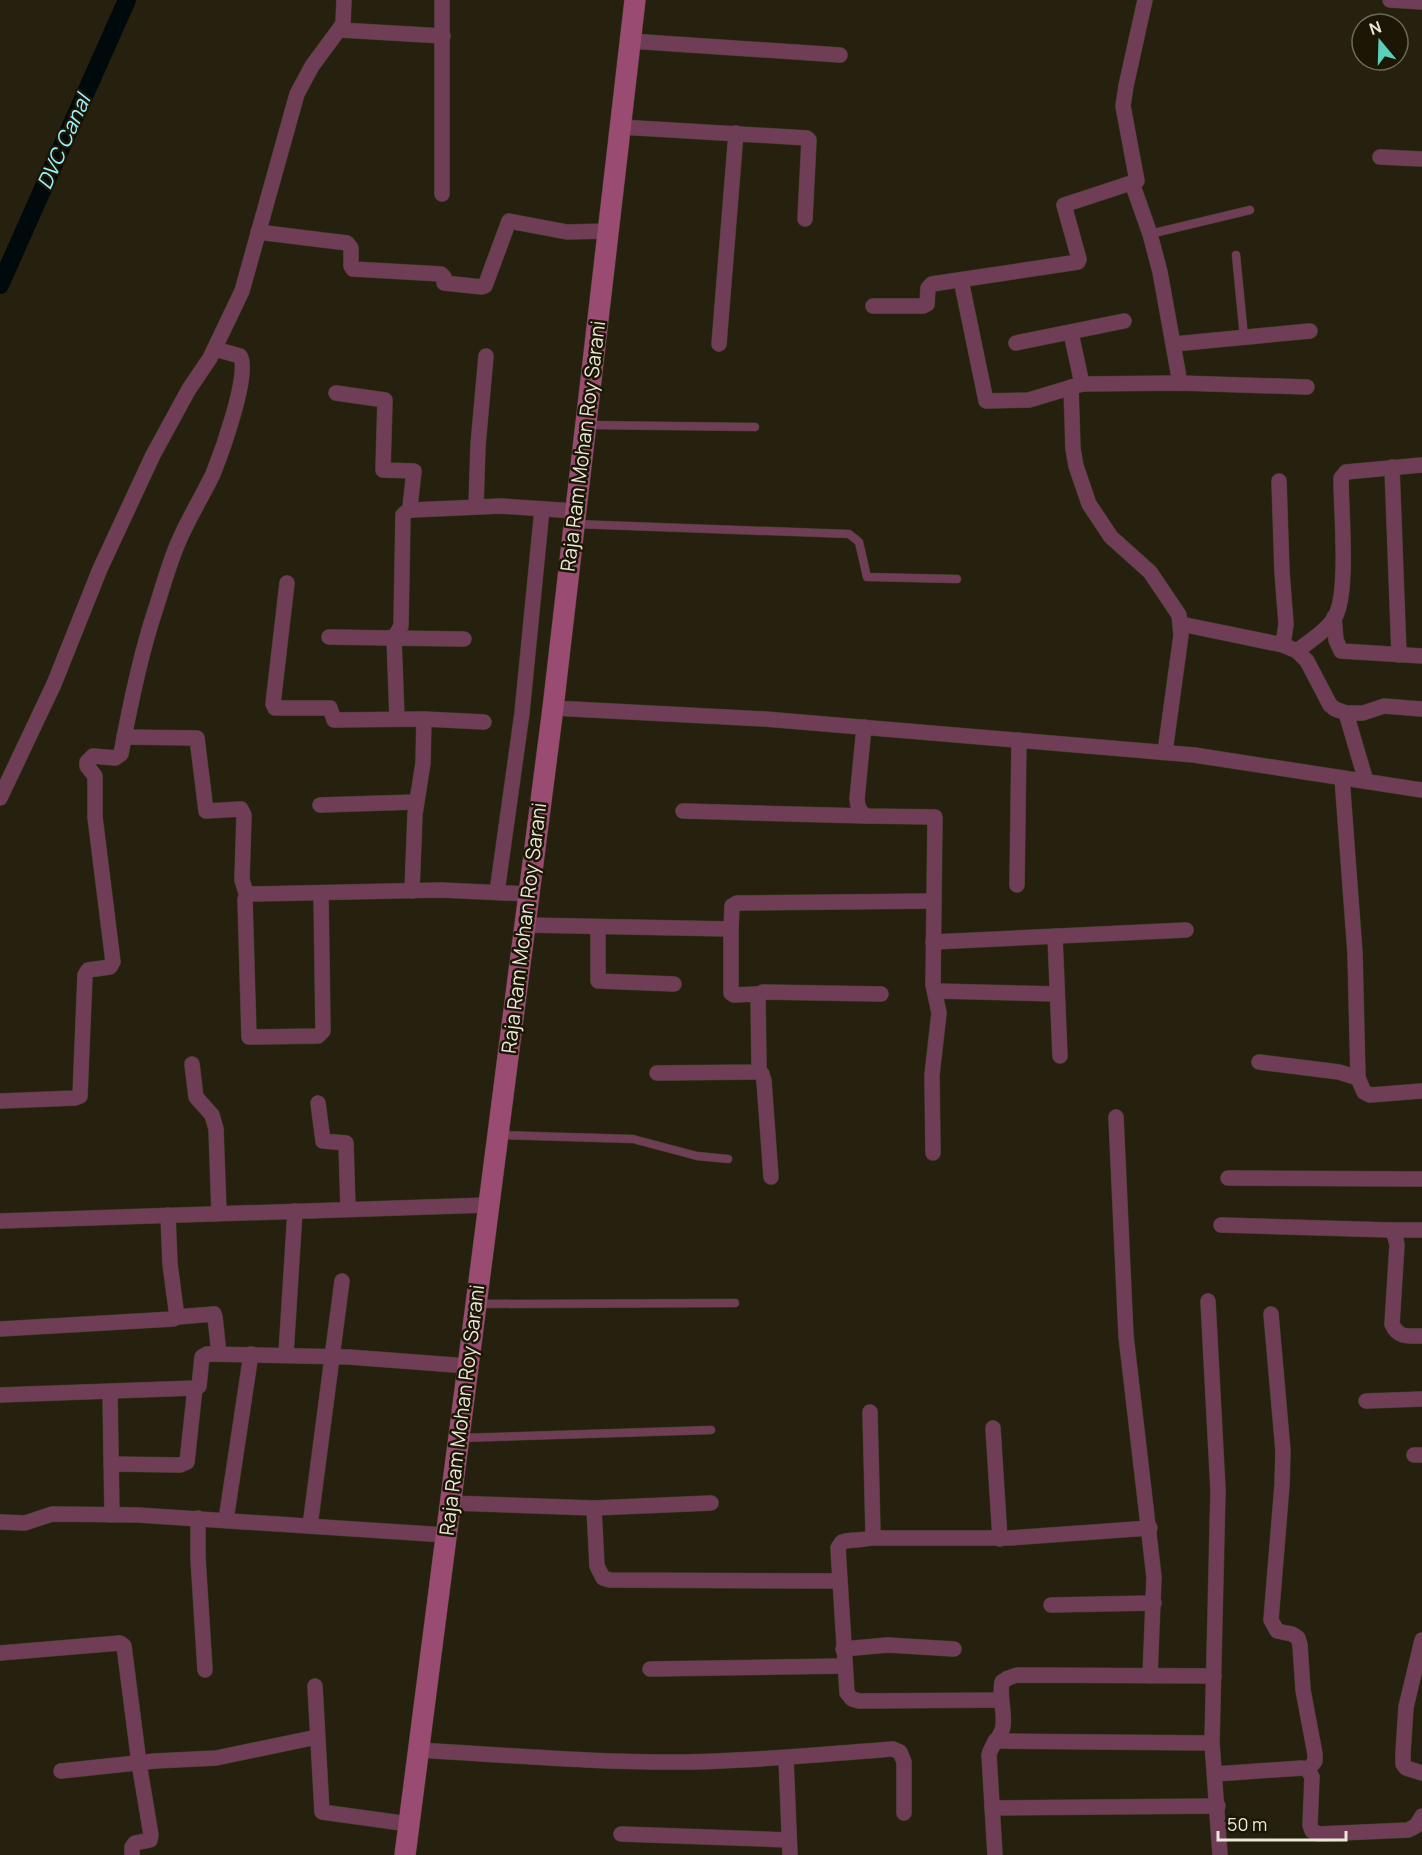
<svg xmlns="http://www.w3.org/2000/svg" width="1422" height="1855" font-family="Manrope,sans-serif">
<style>
.lines{fill:none;stroke-linecap:round;stroke-linejoin:round}
.canal{stroke:#00090b;stroke-width:18}
.lane-casing{stroke:#413c2b;stroke-width:9}
.street-casing{stroke:#413c2b;stroke-width:16}
.secondary-casing{stroke:#413c2b;stroke-width:22}
.lane{stroke:#6f3d55;stroke-width:8}
.street{stroke:#6f3d55;stroke-width:15}
.secondary{stroke:#9a4b72;stroke-width:21}
.labels{text-anchor:middle;stroke-width:5;stroke-linejoin:round;paint-order:stroke}
.street-label{font-size:20px;fill:#eae7db;stroke:#1c1705}
.water-label{font-size:21px;font-style:italic;fill:#9cefff;stroke:#1c1705}
</style>
<rect width="100%" height="100%" fill="#26200e"/>
<g class="lines">
<!-- canal -->
<polyline class="canal" points="0,285 127,0"/>
<defs>
<g id="lane">
<polyline points="1150,234 1250,210"/>
<polyline points="1236,255 1244,337"/>
<polyline points="587,425 755,427"/>
<polyline points="575,524 849,534 859,542 867,577 957,579"/>
<polyline points="499,1135 633,1139 697,1156 728,1159"/>
<polyline points="477,1304 735,1303"/>
<polyline points="460,1438 711,1430"/>
</g>
<g id="street">
<polyline points="442,0 442,194"/>
<polyline points="1390,0 1422,2"/>
<polyline points="340,30 443,36"/>
<polyline points="630,41 840,55"/>
<polyline points="620,127 807,138 809,140 805,219"/>
<polyline points="1380,157 1422,159"/>
<polyline points="1132,183 1150,234 1160,272 1180,383"/>
<polyline points="258,232 347,243 351,248 351,266 353,269 441,274 444,277 444,283 482,287 485,286 509,221 567,232 608,231"/>
<polyline points="961,280 986,401 1029,400 1082,384 1180,383 1307,387"/>
<polyline points="873,306 923,306 927,304 928,288 932,284 1078,262 1079,259 1064,205 1137,181 1123,106 1126,86 1145,0"/>
<polyline points="1071,333 1082,384"/>
<polyline points="1016,343 1124,321"/>
<polyline points="719,344 736,133"/>
<polyline points="1174,344 1310,331"/>
<polyline points="1071,387 1073,449 1076,466 1089,504 1111,537 1150,572 1179,615 1181,635 1165,752"/>
<polyline points="336,393 385,400 383,470 414,471 410,507 412,510 501,506 575,511"/>
<polyline points="1392,467 1399,655"/>
<polyline points="1279,481 1282,572 1286,624 1283,645"/>
<polyline points="476,506 478,445 486,356"/>
<polyline points="287,583 273,704 275,708 330,708 334,720 424,719 423,763 415,814 412,891"/>
<polyline points="1334,617 1336,640 1341,651 1422,656"/>
<polyline points="1181,624 1283,645 1297,651 1307,661 1330,705 1335,709 1346,713 1363,713 1384,706 1422,709"/>
<polyline points="329,637 390,638 396,635 401,626 403,515 411,508"/>
<polyline points="390,638 464,639"/>
<polyline points="394,638 397,718"/>
<path d="M1297 651C1310 641 1326 631 1335 617 1349 592 1341 511 1341 478L1346 472 1422 465"/>
<polyline points="553,708 765,719 1194,755 1422,790"/>
<polyline points="1346,713 1366,781"/>
<polyline points="424,719 484,722"/>
<path d="M864 727 857 799C858 808 859 812 867 816L935 817 933 985 939 1013 932 1075 933 1153"/>
<polyline points="124,737 197,738 206,811 241,809 244,815 242,880 247,896"/>
<polyline points="1342,778 1355,953 1358,1078"/>
<polyline points="0,798 54,684 100,569 153,455 189,389 210,358 242,291 297,94 312,66 343,24 344,0"/>
<polyline points="320,805 416,802"/>
<polyline points="683,811 867,816"/>
<polyline points="1017,885 1019,740"/>
<polyline points="497,892 522,713 542,509"/>
<polyline points="321,893 323,1031 318,1036 249,1037 245,899 249,894 441,890 528,894"/>
<polyline points="525,925 731,929 732,906 737,903 933,901"/>
<polyline points="598,927 598,981 674,984"/>
<polyline points="1055,936 1060,1056"/>
<polyline points="933,942 1186,930"/>
<polyline points="935,991 1057,994"/>
<polyline points="758,995 763,992 881,994"/>
<polyline points="1259,1062 1339,1072 1358,1078 1364,1092 1370,1095 1422,1091"/>
<polyline points="192,1064 196,1097 212,1115 216,1129 219,1213"/>
<polyline points="758,1070 762,1074 764,1081 771,1177"/>
<polyline points="657,1073 754,1072 759,1068 758,996 757,994 734,995 731,993 731,929"/>
<path d="M0 1101 75 1098 80 1096 85 975 88 970 110 967 113 962 95 817V776L87 766V762L93 756 115 758 121 754C130 705 140 655 156 608 163 586 169 564 178 543 188 519 202 497 213 474 221 454 251 372 240 356L215 349"/>
<polyline points="318,1103 323,1141 346,1143 348,1209"/>
<polyline points="1116,1117 1126,1336 1154,1577 1150,1676"/>
<polyline points="1228,1178 1422,1179"/>
<polyline points="0,1221 488,1205"/>
<path d="M1221 1225 1391 1230 1395 1236 1397 1245 1392 1324C1398 1338 1408 1336 1422 1336"/>
<polyline points="1391,1230 1422,1230"/>
<polyline points="1208,1301 1218,1490 1212,1743 1220,1855"/>
<polyline points="1271,1314 1283,1451 1282,1485 1271,1620 1277,1631 1292,1634 1298,1638 1300,1645 1303,1690 1315,1754 1315,1761 1308,1770"/>
<polyline points="177,1317 214,1314 215,1317 219,1354"/>
<polyline points="0,1329 173,1319 177,1317 170,1264 168,1215"/>
<polyline points="286,1354 295,1211"/>
<polyline points="110,1392 112,1515"/>
<polyline points="0,1395 195,1388 199,1386 202,1357 207,1354 349,1357 468,1366"/>
<polyline points="1366,1401 1422,1399"/>
<path d="M870 1412 873 1533 870 1538C861 1541 851 1539 842 1542L838 1548 847 1693 852 1699 859 1701 1001 1700"/>
<polyline points="993,1428 1000,1539"/>
<polyline points="1414,1455 1422,1455"/>
<polyline points="111,1464 180,1465 187,1462 195,1388"/>
<polyline points="450,1503 594,1508 711,1503"/>
<polyline points="594,1508 597,1566 603,1578 610,1580 840,1581"/>
<polyline points="198,1518 198,1558 205,1670"/>
<polyline points="226,1520 251,1354"/>
<polyline points="0,1522 25,1523 52,1514 138,1515 446,1535"/>
<polyline points="310,1526 342,1281"/>
<polyline points="870,1538 1010,1538 1150,1528"/>
<polyline points="1051,1605 1154,1603"/>
<polyline points="1422,1640 1406,1707 1403,1753 1403,1764 1406,1768 1422,1773"/>
<polyline points="843,1649 888,1645 954,1649"/>
<polyline points="0,1653 120,1643 124,1646 139,1763 151,1835 150,1840 135,1843 132,1847 132,1855"/>
<polyline points="650,1669 844,1666"/>
<polyline points="315,1686 322,1812 409,1824"/>
<polyline points="995,1741 1212,1743"/>
<path d="M418 1750C508 1755 598 1763 687 1762 756 1761 824 1754 893 1749L900 1752 904 1762V1813"/>
<polyline points="786,1758 790,1855"/>
<polyline points="61,1771 155,1761 216,1758 317,1737"/>
<polyline points="1215,1774 1302,1768 1308,1770 1312,1777 1310,1825 1312,1831 1319,1834 1408,1830 1416,1826 1422,1816"/>
<polyline points="992,1808 1218,1806"/>
<polyline points="621,1834 789,1840"/>
<path d="M995 1855 989 1755C991 1744 1002 1737 1003 1726 1005 1711 999 1697 1002 1682L1008 1678 1017 1675 1214 1676"/>
</g>
<polyline id="secondary" points="405,1855 553,708 635,0"/>
</defs>
<!-- lane casing -->
<use href="#lane" class="lane-casing"/>
<!-- street casing -->
<use href="#street" class="street-casing"/>
<!-- secondary casing -->
<use href="#secondary" class="secondary-casing"/>
<!-- lane -->
<use href="#lane" class="lane"/>
<!-- street -->
<use href="#street" class="street"/>
<!-- secondary -->
<use href="#secondary" class="secondary"/>
</g>
<g class="labels">
<!-- street labels -->
<g class="street-label">
<text transform="translate(583 446) rotate(-83)" y="7">Raja Ram Mohan Roy Sarani</text>
<text transform="translate(524 928) rotate(-83)" y="7">Raja Ram Mohan Roy Sarani</text>
<text transform="translate(462 1410) rotate(-83)" y="7">Raja Ram Mohan Roy Sarani</text>
</g>
<!-- water labels -->
<g class="water-label">
<text transform="translate(64 142) rotate(-66)" y="7">DVC Canal</text>
</g>
</g>
<!-- north arrow -->
<g transform="translate(1380 42) rotate(341)"><circle r="28" fill="#1c1705" stroke="#6e6a5b" stroke-width="1.5"/>
<path d="M0-4.5L10 22L0 15L-10 22Z" fill="#5bcebc"/>
<text y="-9" font-size="16" font-weight="bold" text-anchor="middle" fill="#eae7db">N</text>
</g>
<!-- scale -->
<path d="M1218 1831v9h128v-9" fill="none" stroke="#eae7db" stroke-width="3"/>
<text x="1227" y="1831" font-size="18" fill="#eae7db" stroke="#1c1705" stroke-width="4.5" paint-order="stroke">50 m</text>
</svg>
